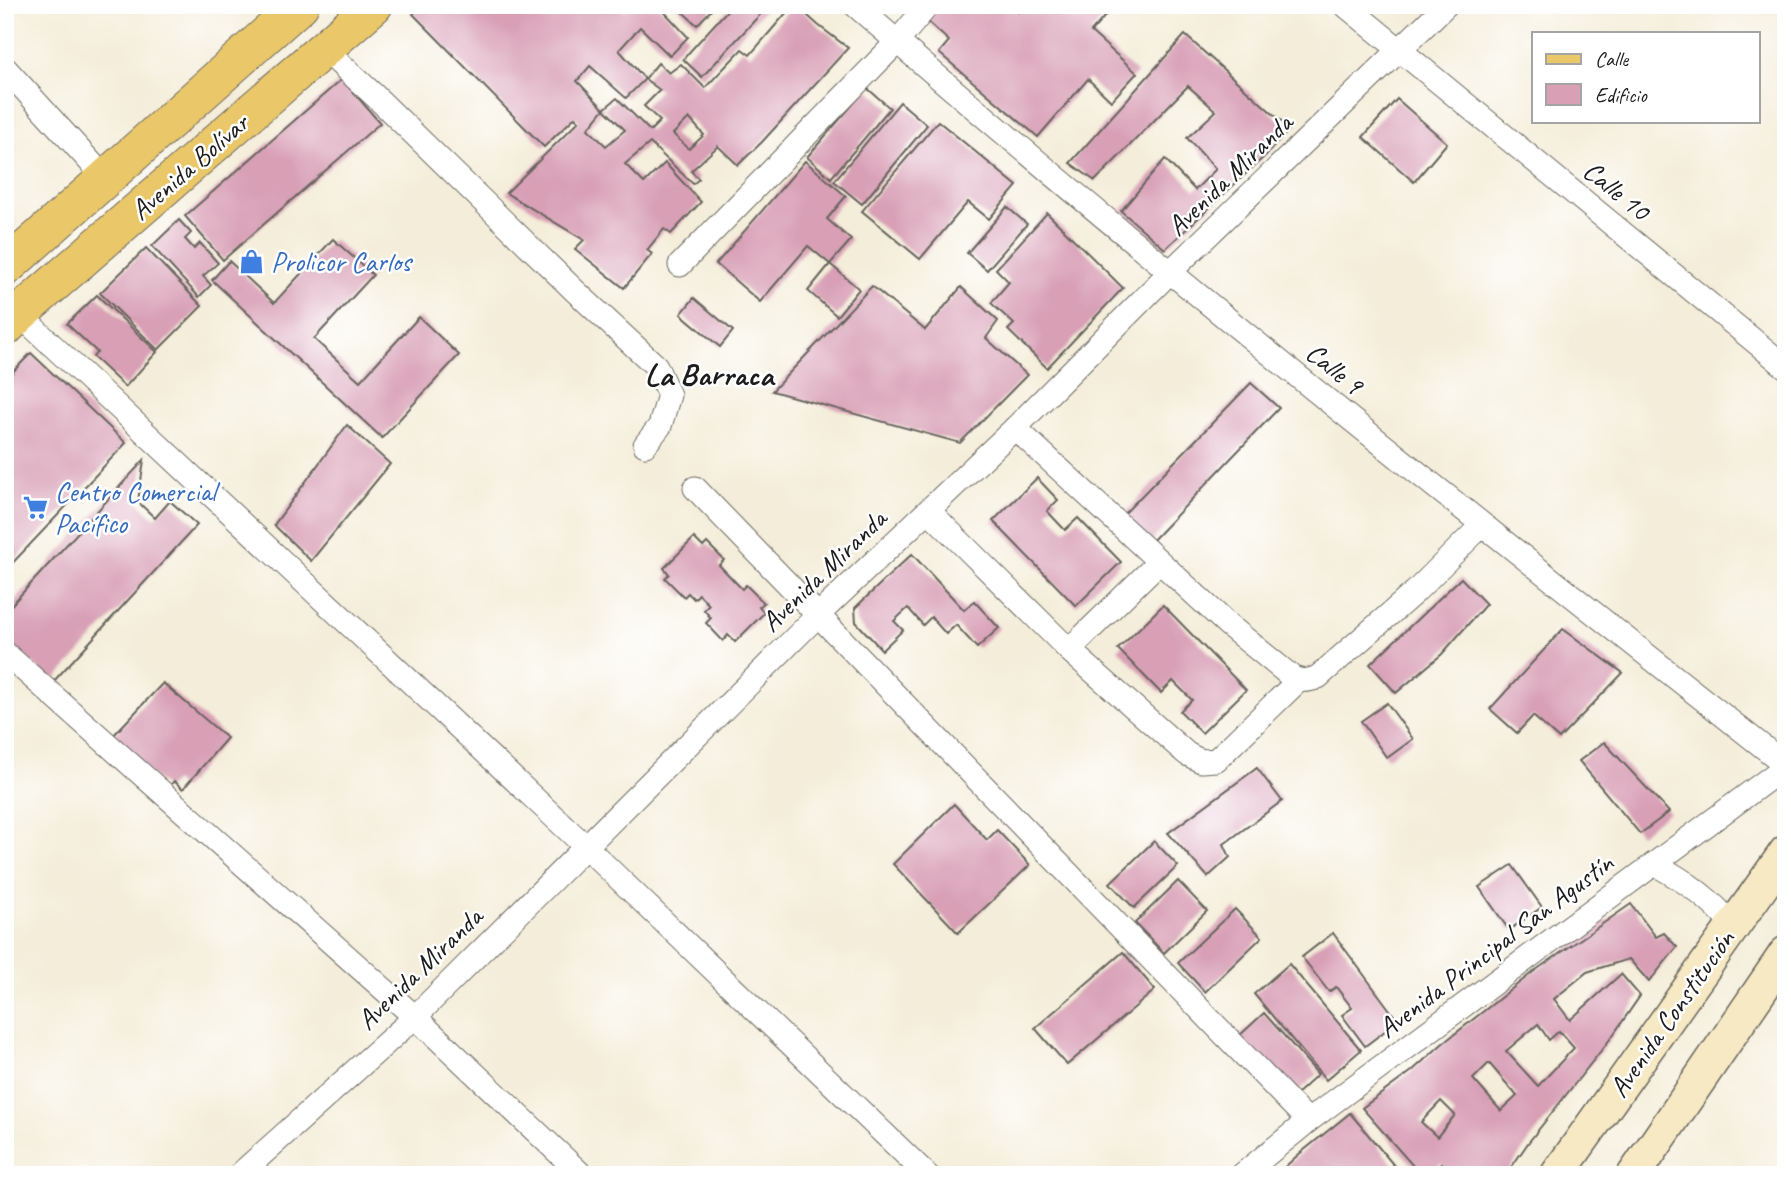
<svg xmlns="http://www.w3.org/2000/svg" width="1791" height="1180" font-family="Caveat,sans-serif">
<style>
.building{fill:#d89fb5;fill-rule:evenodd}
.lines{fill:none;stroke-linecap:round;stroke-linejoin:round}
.street-casing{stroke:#68655e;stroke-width:25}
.secondary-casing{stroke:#68655e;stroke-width:36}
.primary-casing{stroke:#68655e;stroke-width:39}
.street{stroke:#fff;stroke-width:23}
.secondary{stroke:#f7e9c3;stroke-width:33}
.primary{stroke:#eac769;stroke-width:37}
.labels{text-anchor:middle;stroke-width:5;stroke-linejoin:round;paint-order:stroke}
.street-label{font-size:28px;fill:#1c1c1c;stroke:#fff}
.shop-label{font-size:28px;fill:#366cbe;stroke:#fff;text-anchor:start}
.quarter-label{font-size:32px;font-weight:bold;fill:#1c1c1c;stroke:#fff}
</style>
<rect width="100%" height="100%" fill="#fff"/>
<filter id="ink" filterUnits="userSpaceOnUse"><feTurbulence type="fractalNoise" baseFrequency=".0143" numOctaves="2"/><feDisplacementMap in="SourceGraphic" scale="14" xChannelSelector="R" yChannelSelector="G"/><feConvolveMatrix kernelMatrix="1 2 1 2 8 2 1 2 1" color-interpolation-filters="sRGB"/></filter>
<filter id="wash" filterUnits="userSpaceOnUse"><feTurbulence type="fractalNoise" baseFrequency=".00686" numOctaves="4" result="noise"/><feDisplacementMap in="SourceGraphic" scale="28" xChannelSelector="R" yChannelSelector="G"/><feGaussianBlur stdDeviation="1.57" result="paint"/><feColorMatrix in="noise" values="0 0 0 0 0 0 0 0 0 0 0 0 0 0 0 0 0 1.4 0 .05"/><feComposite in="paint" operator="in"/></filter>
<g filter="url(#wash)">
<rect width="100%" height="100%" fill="#f4edd9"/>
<g id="blocks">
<!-- building -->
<g class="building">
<path d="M423 5H618L624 11 630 5H658L688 37 670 56 640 27 619 50 645 79 626 98 590 66 577 81 604 109 588 129 606 146 625 130 604 109 617 98 650 131 660 121 644 106 660 90 645 79 658 63 669 73 681 64 705 88 742 49 750 55 793 5H796L818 25 848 48 762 142 738 165 718 146 691 171 699 179 693 184 650 143 625 164 644 183 665 163 701 202 671 234 664 229 647 250 652 254 624 288 575 249 584 240 506 193 579 121 575 117 544 147 413 14ZM689 118 704 135 689 149 673 134Z"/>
<polygon points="675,5 716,5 697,25"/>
<polygon points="732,5 769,5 702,77 683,59"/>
<polygon points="941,5 1011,5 1018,12 1023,5 1111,5 1113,7 1091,32 1137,73 1111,101 1088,79 1038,137 939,53 949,41 927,21"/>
<polygon points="1185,35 1290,129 1266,155 1165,249 1121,211 1165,159 1195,190 1216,169 1187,138 1216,111 1188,86 1095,181 1070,163"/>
<polygon points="342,79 380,123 223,260 185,216"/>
<polygon points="867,88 890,108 831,178 807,157"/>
<polygon points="1397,99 1447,143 1414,182 1363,137"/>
<polygon points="900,102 927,125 862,204 834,181"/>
<polygon points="938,121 1017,186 989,219 968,202 920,259 862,211"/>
<polygon points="805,161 846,196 827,219 851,240 830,264 808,246 760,302 716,264"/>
<polygon points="1007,207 1027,224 987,270 967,253"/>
<polygon points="1047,213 1123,288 1047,368 1008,330 1014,324 991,303 1009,282 996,269"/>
<polygon points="179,220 191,233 185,239 194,249 200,243 218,263 203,276 211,285 199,297 152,246"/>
<polygon points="333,239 373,275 314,339 360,381 419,317 459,355 382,438 212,280 229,261 274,303"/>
<polygon points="146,248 202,306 158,350 100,293"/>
<polygon points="830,264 859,289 837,316 808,291"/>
<polygon points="872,286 925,330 961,287 998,321 986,338 1027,375 960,443 772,391"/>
<polygon points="97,295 157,352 125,387 93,357 97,352 67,324"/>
<polygon points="694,298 733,331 720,347 681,314"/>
<polygon points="31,353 126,443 5,571 5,380"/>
<polygon points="1251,383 1279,408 1148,545 1120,518"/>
<polygon points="347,425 390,464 311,561 274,525"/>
<polygon points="144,460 138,502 155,518 170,501 197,525 53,682 5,639 5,612"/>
<polygon points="1037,478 1058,500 1047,511 1065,530 1078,518 1121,562 1076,606 993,521"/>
<polygon points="694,538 703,547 707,543 724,560 719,565 742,589 746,585 764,603 759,607 764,613 735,642 728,635 723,641 706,623 711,618 704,610 709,605 699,594 694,599 688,593 684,597 665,578 669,574 664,568"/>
<polygon points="912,554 964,610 974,601 999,628 977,648 956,625 946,634 931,617 923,625 908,608 894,621 903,630 882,650 856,622 855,608"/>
<polygon points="1461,578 1486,604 1442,654 1396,693 1370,664"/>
<polygon points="1163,605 1246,690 1202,733 1180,711 1192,700 1173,681 1161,693 1118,649"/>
<polygon points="1563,629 1623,673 1559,739 1533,716 1517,733 1490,709"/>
<polygon points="163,683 227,738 183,789 174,781 167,789 111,738"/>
<polygon points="1387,703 1413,739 1387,758 1361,721"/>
<polygon points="1604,742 1669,812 1640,834 1579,761"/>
<polygon points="1257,768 1282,801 1224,844 1230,857 1208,877 1168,833"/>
<polygon points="954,804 987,840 997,830 1030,865 958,933 893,864"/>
<polygon points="1154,841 1178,866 1134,908 1110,883"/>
<polygon points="1512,865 1542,907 1509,930 1479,887"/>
<polygon points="1178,881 1207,911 1164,953 1135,923"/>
<path d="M1631 904 1656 937 1664 933 1677 947 1649 982 1629 959 1587 972 1554 999 1570 1020 1621 974 1640 996 1611 1038 1528 1143 1506 1175H1452L1441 1163 1430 1175H1421L1362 1108 1412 1071 1442 1044 1533 972ZM1538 1024 1549 1040 1559 1031 1574 1048 1538 1086 1506 1051ZM1489 1063 1517 1096 1501 1111 1473 1079ZM1441 1101 1455 1115 1437 1137 1421 1122Z"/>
<polygon points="1235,909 1262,937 1205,992 1178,963"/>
<polygon points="1333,933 1398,1021 1365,1046 1342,1015 1352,1008 1336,987 1329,992 1302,957"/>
<polygon points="1123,952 1155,990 1067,1065 1035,1028"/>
<polygon points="1289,964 1361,1050 1326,1080 1254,994"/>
<polygon points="1264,1013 1318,1074 1294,1096 1239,1036"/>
<polygon points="1350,1113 1402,1175 1276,1175 1298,1155"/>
</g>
</g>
</g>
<g filter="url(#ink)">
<use href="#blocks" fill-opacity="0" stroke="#68655e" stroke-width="2"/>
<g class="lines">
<defs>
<g id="street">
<path d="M855 5C1157 269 1472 517 1786 765"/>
<polyline points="1345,5 1786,367"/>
<polyline points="323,48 375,96 574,290 656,366 669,395 660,426 645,445"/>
<polyline points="5,68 105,178"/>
<polyline points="680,265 897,42 928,5"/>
<polyline points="19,314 585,846 927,1175"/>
<path d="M1015 428 1227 624 1293 678C1302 682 1309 681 1318 677L1415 592 1482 525"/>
<polyline points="695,488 1308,1121"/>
<polyline points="929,511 1069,650 1187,754 1201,761 1216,760 1299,680"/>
<polyline points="1069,650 1159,562"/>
<polyline points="5,653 415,1017 582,1175"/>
<path d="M1654 864C1685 880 1711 899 1733 926"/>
<polyline points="239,1175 415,1017 818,615 1015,428 1170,272 1446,5"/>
<polyline points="1242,1175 1308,1121 1786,766"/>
</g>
<g id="secondary">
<polyline points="1557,1175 1786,852"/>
<polyline points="1634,1175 1786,953"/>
</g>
<g id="primary">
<polyline points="5,268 300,5"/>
<polyline points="5,328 19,314 374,5"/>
</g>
</defs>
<!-- street casing -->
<use href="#street" class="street-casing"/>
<!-- secondary casing -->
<use href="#secondary" class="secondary-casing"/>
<!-- primary casing -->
<use href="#primary" class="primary-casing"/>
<!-- street -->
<use href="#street" class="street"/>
<!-- secondary -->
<use href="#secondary" class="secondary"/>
<!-- primary -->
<use href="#primary" class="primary"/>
</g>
</g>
<!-- icons -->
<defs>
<symbol id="shop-bare" viewBox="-9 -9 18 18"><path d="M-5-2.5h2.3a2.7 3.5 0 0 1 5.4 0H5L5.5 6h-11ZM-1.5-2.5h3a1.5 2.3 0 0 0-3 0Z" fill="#3f7fe0" stroke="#fff" stroke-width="2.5" paint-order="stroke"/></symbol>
<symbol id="supermarket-bare" viewBox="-9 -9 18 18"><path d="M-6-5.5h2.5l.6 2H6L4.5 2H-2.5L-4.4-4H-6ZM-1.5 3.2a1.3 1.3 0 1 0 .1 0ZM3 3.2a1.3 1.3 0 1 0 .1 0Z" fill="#3f7fe0" stroke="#fff" stroke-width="2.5" paint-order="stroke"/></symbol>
</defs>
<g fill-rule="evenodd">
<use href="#shop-bare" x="234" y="244" width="35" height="35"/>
<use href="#supermarket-bare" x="18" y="490" width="35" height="35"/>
</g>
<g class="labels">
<!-- street labels -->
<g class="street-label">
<text transform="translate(189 166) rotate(-41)" y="10">Avenida Bolívar</text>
<text transform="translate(1229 174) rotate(-44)" y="10">Avenida Miranda</text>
<text transform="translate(1617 190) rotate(39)" y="10">Calle 10</text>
<text transform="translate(1335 368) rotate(39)" y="10">Calle 9</text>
<text transform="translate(823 570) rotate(-44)" y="10">Avenida Miranda</text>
<text transform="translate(1495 945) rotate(-37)" y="10">Avenida Principal San Agustín</text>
<text transform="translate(419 968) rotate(-44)" y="10">Avenida Miranda</text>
<text transform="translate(1671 1013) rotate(-55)" y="10">Avenida Constitución</text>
</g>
<!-- shop labels -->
<g class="shop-label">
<text x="271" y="271">Prolicor Carlos</text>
<text x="55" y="501">Centro Comercial<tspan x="55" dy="32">Pacífico</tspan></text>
</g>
<!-- quarter labels -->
<g class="quarter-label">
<text x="709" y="385">La Barraca</text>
</g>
</g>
<!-- margin -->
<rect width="1791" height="1180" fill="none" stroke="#fff" stroke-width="28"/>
<!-- legend -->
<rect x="1532" y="32" width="228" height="91" fill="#ffffff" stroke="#a4a4a4" stroke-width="2"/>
<rect x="1546" y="54" width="35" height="10" fill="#eac769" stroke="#a4a4a4" stroke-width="2"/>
<text x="1595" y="66" font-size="21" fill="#1c1c1c">Calle</text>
<rect x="1546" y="84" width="35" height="21" fill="#d89fb5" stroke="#a4a4a4" stroke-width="2"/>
<text x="1595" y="102" font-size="21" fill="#1c1c1c">Edificio</text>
</svg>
